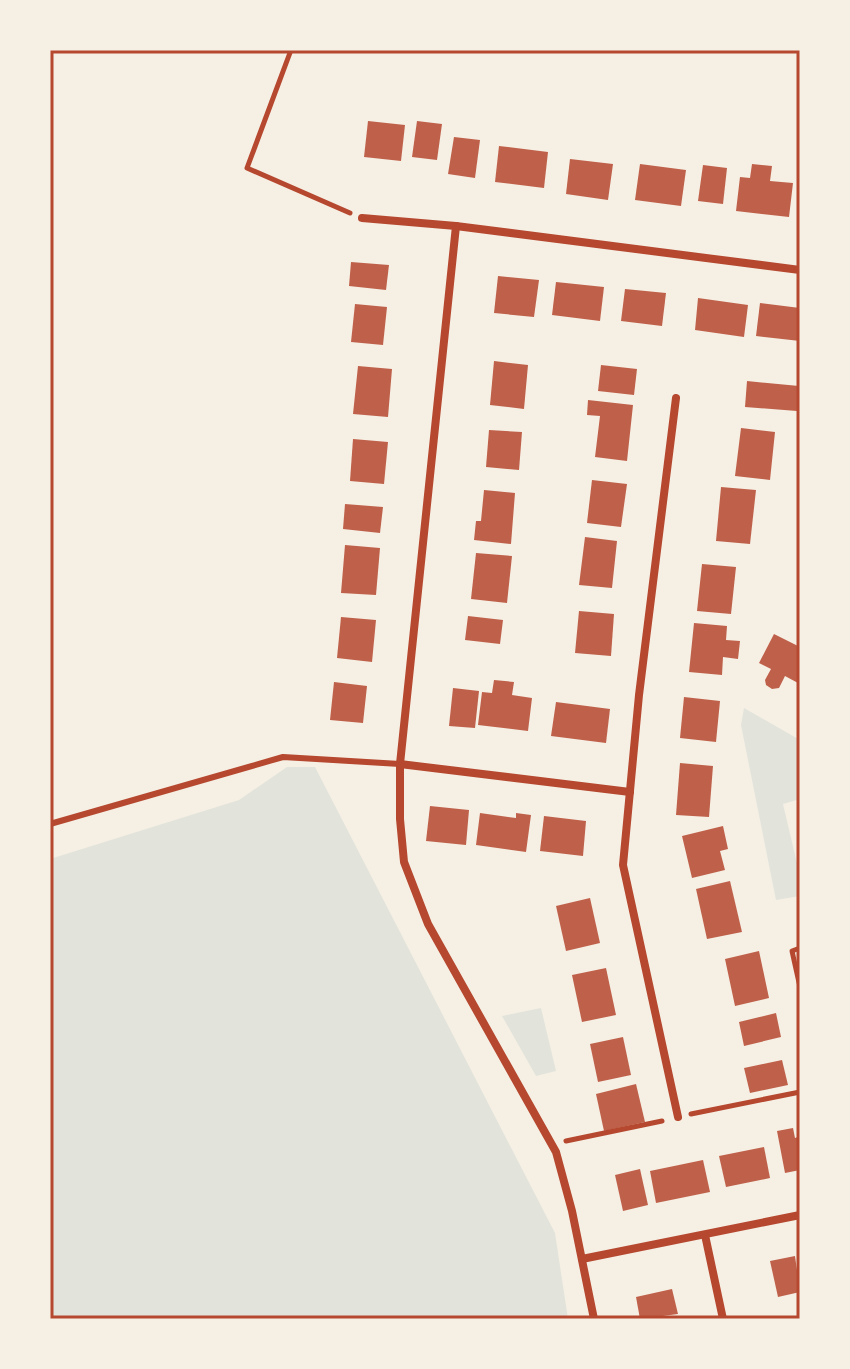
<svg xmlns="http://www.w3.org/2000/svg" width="850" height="1369" font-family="'Nunito Sans',sans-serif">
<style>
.green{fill:#e2e4dc}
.building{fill:#bf614a}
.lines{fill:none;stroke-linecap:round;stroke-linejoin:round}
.path{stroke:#b5482f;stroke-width:5}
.service{stroke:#b5482f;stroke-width:6}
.minor{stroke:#b5482f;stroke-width:8}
.neatline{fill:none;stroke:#b5482f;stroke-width:3}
</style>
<rect width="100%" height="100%" fill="#f6efe4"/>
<!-- green -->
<g class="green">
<polygon points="744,708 800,740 800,799 783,804 800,876 800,896 776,900 741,725"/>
<polygon points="287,767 315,767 555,1233 568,1319 50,1319 50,859 239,800"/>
<polygon points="541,1008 556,1071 536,1076 502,1016"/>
</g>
<!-- building -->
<g class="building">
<polygon points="368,121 405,125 401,161 364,157"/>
<polygon points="417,121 442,124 437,160 412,157"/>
<polygon points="454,137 480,140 475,178 448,174"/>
<polygon points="499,146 548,152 544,188 495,182"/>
<polygon points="570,159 613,164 608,200 566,194"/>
<polygon points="640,164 686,170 681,206 635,200"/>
<polygon points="752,164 772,166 770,181 793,183 789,217 736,211 740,177 750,178"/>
<polygon points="703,165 727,168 723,204 698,201"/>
<polygon points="351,262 389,265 386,290 349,286"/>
<polygon points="498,276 539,280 534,317 494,313"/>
<polygon points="556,282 604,287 600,321 552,315"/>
<polygon points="625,289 666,293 662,326 621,321"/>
<polygon points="698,298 748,305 744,337 695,330"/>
<polygon points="760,303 800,308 800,341 756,336"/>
<polygon points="355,304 387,307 383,345 351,342"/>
<polygon points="494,361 528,365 524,409 490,405"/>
<polygon points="601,365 637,369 634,395 598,391"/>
<polygon points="358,366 392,369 388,417 353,414"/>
<polygon points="747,381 799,386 797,411 745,407"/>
<polygon points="588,400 633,405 627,461 595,457 600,416 587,415"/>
<polygon points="741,428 775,432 770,480 735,476"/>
<polygon points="489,430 522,432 519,470 486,467"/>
<polygon points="353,439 388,442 384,484 350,481"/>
<polygon points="592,480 627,484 621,527 587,523"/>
<polygon points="721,487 756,490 750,544 716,541"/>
<polygon points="484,490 515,493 511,544 474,540 476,521 481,521"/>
<polygon points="345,504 383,507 380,533 343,529"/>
<polygon points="585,537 617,541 612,588 579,585"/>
<polygon points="345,545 380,548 376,595 341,593"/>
<polygon points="476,553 512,556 507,603 471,599"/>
<polygon points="702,564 736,567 731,614 697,611"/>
<polygon points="579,611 614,614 611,656 575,653"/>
<polygon points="468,616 503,620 500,644 465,640"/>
<polygon points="341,617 376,620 372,662 337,658"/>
<polygon points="694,623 727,626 726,640 740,641 738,659 723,657 722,675 689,672"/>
<polygon points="774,634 800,647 800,680 798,683 785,676 779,688 772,689 766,685 765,680 771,669 759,663"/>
<polygon points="494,680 514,682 512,695 532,698 528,731 478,725 482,692 492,693"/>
<polygon points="334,682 367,686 363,723 330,720"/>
<polygon points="453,688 479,691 475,728 449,726"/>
<polygon points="684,697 720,701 716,742 680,738"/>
<polygon points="556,702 610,709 606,743 551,736"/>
<polygon points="680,763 713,766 709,817 676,815"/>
<polygon points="430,806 469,810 466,845 426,841"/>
<polygon points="480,813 516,818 516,813 531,815 526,852 476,845"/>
<polygon points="544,816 586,821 583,856 540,851"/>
<polygon points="723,826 728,849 720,851 725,870 692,878 682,836"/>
<polygon points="730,881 742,932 707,939 696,889"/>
<polygon points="590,898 600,943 566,951 556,906"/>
<polygon points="759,951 769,998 735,1006 725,959"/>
<polygon points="606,968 616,1015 582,1022 572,975"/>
<polygon points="776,1013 781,1037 744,1046 739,1022"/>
<polygon points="623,1037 631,1075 598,1082 590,1044"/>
<polygon points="782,1060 788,1085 750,1093 744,1068"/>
<polygon points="636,1084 645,1122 604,1131 596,1094"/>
<polygon points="793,1128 795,1138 800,1136 800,1170 785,1173 777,1131"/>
<polygon points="764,1147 770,1178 726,1187 719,1156"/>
<polygon points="703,1160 710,1192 656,1203 650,1171"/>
<polygon points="640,1169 648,1205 623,1211 615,1175"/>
<polygon points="795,1256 800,1292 778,1297 770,1261"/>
<polygon points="672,1289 678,1314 640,1319 636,1297"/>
</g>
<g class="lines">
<!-- path -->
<g class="path">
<polyline points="291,50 247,168 350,213"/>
<polyline points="800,948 792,951 800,987"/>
<polyline points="691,1114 800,1092"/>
<polyline points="566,1141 662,1121"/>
</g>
<!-- service -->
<polyline class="service" points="50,824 283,757 400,764"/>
<!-- minor -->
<g class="minor">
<polyline points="362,218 456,226 800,270"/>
<polyline points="456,226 400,764 400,819 404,862 428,924 556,1152 572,1211 594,1319"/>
<polyline points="676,398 639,695 623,865 678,1117"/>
<polyline points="400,764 630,792"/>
<polyline points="705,1235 723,1319"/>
<polyline points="582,1259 800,1215"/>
</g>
</g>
<!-- border -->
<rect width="850" height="1369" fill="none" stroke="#f6efe4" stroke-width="104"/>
<rect x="52" y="52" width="746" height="1265" class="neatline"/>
</svg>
